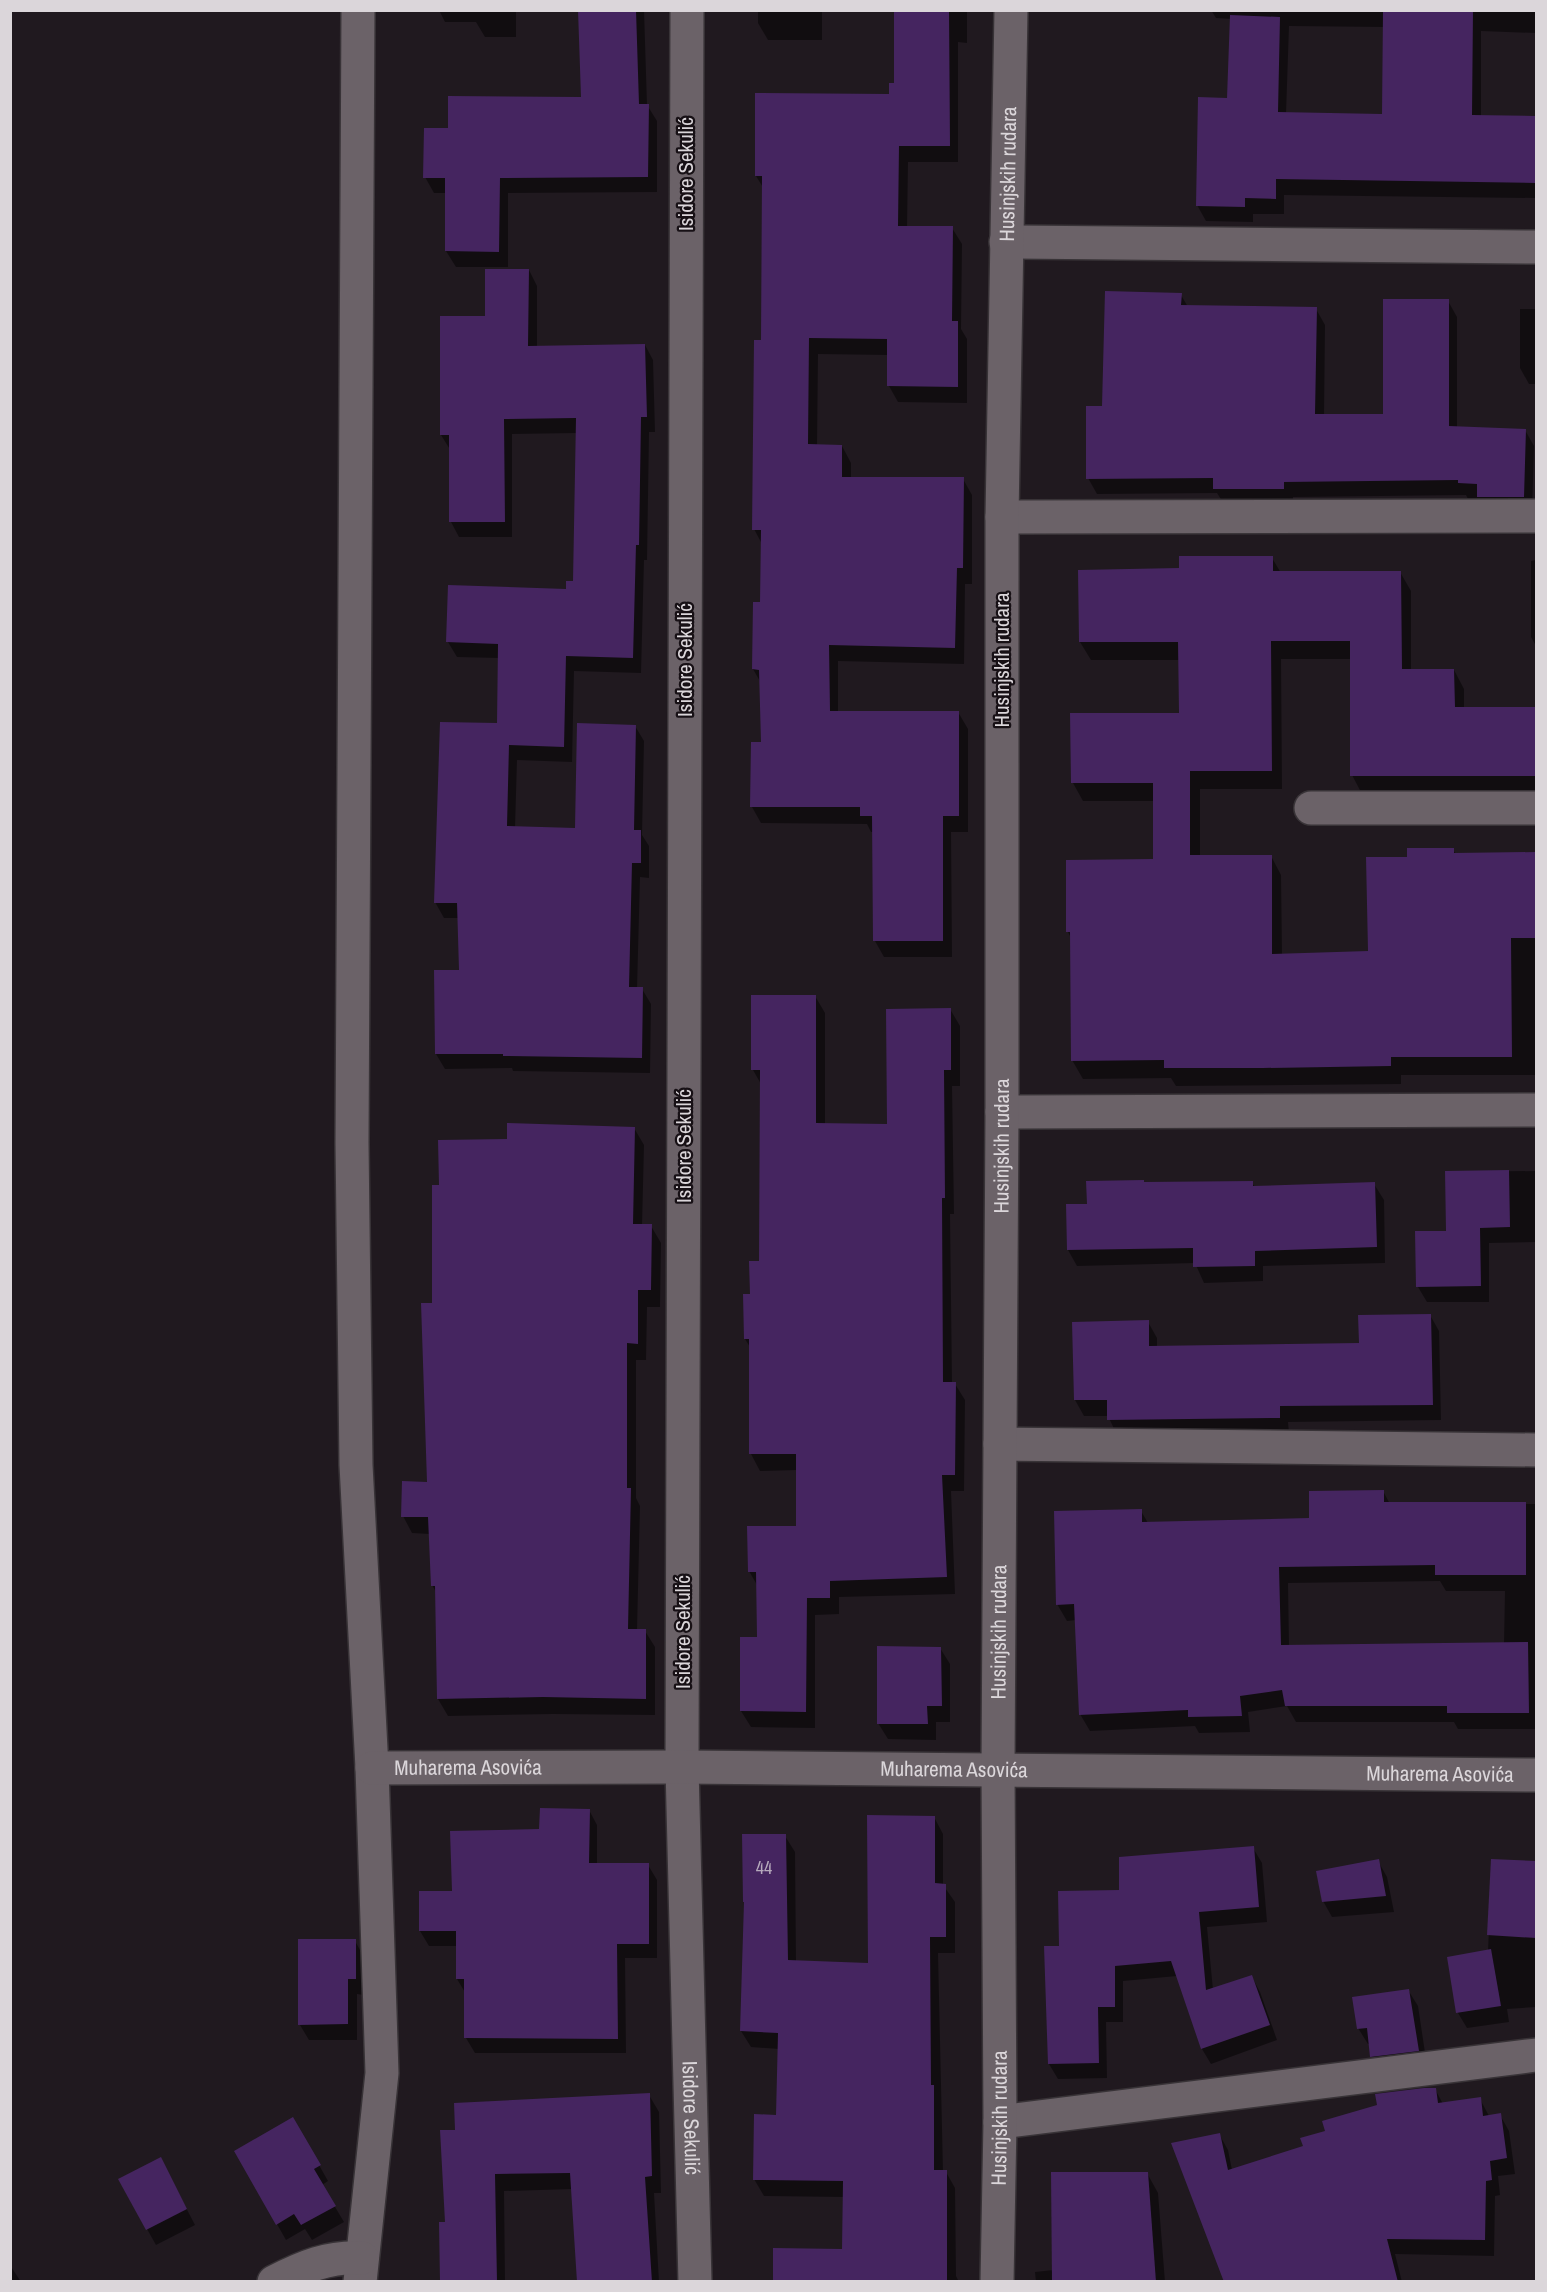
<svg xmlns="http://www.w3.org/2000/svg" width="1547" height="2292" font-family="'Archivo Narrow',sans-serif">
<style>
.shadow{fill:#0007;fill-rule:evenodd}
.building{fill:#452560}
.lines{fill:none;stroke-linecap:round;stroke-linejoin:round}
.street-casing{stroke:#383337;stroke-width:36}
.street{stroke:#6b6268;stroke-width:33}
.labels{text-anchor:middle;stroke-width:4.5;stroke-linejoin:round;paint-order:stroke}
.number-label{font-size:18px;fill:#b6aabc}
.street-label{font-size:21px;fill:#dbd6da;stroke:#171015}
</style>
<rect width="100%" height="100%" fill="#20191f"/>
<!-- shadow -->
<g class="shadow">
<polygon points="439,10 516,10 516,37 485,37 476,22 445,22"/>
<polygon points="579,10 644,10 647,105 657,121 657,192 508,193 508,267 456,267 446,251 446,193 434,193 425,177 449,129 582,98"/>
<polygon points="758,10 822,10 822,40 768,40 758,23"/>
<polygon points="895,10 967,10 967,43 958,42 958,162 908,162 907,228 952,228 962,244 961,329 967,339 967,403 898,402 889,386 888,355 818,354 817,446 842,446 851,463 851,479 963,479 972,495 972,584 965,584 964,664 838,661 838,713 958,712 968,729 968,832 951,832 952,957 884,957 875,941 874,832 871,832 867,824 761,823 752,807 752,743 762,743 761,683 753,669 761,603 762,544 754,529 763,342 764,189 756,176 891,96 895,85"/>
<polygon points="1082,10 1147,10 1147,11 1083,12"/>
<path d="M1211 10H1536V33L1481 31V117H1536V198L1284 195V214H1253V222L1206 221 1197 205 1229 99 1232 19 1216 18ZM1289 26 1384 27V115L1286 114Z"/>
<polygon points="529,270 537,286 537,347 645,345 653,360 655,432 649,432 647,560 644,560 641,673 574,671 572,762 517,760 515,828 577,830 635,726 644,741 642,835 649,846 649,878 640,877 637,989 642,989 651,1004 650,1073 513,1071 512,1068 445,1069 436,1054 461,971 459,918 444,918 435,902 498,725 499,658 457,657 448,642 567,590 575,583 577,433 512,434 512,537 459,537 451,522 451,451 441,435 487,318"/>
<polygon points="1181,295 1188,307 1316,309 1325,325 1324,416 1384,415 1448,301 1457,317 1457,428 1525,430 1534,446 1532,513 1487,513 1480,499 1468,499 1466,495 1293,497 1293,504 1224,504 1217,493 1097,494 1088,478 1103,408"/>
<polygon points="1520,309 1536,309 1536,384 1529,384 1520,368"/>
<polygon points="1272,558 1281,573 1400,572 1411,591 1411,670 1454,670 1464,689 1464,709 1536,709 1536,799 1362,794 1352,775 1351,659 1281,659 1282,789 1200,789 1200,856 1271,856 1281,875 1282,955 1369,953 1409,858 1453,850 1456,854 1536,854 1536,1075 1401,1075 1401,1084 1176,1086 1171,1078 1083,1079 1072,1060 1071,938 1068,932 1155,861 1155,801 1083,801 1073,783 1180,715 1180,660 1091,660 1080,642 1181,570"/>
<polygon points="1536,560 1536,646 1531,637 1531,561"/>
<polygon points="815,996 825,1013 825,1125 889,1125 950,1009 960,1026 960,1086 952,1086 954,1214 950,1214 952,1384 955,1384 965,1400 964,1491 951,1491 955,1594 839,1597 839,1614 815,1615 815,1728 751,1727 741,1711 758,1639 757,1585 749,1571 798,1527 797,1470 760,1471 751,1454 750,1347 745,1339 751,1295 761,1262 761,1084 753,1070"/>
<polygon points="634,1128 644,1145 642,1226 651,1226 661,1243 660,1307 647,1307 646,1360 636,1360 636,1498 640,1506 637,1630 645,1631 655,1647 655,1715 553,1714 448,1716 438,1699 436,1592 432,1585 430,1534 412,1533 403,1516 429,1483 434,1304 440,1186 509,1140"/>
<polygon points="1536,1171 1536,1242 1489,1243 1489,1302 1427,1302 1418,1287 1448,1232 1446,1172"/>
<polygon points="1252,1183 1255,1187 1374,1184 1384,1200 1385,1263 1263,1266 1263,1281 1204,1283 1195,1263 1077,1266 1068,1250 1067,1206 1088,1206"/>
<polygon points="1430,1315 1439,1331 1441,1420 1288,1422 1289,1433 1117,1435 1108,1416 1084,1416 1075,1400 1148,1322 1157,1338 1157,1347 1360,1344"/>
<path d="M1383 1491 1390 1504H1536V1729H1458L1454 1722H1296L1287 1706 1248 1712 1250 1732 1199 1733 1195 1726 1090 1731 1080 1714 1076 1620 1067 1621 1057 1604 1141 1511 1148 1523 1311 1520ZM1440 1581 1446 1591H1505L1504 1644 1289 1646 1288 1583Z"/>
<polygon points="940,1648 950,1664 950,1722 936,1722 936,1740 888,1739 878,1723"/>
<polygon points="589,1810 597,1825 597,1864 648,1865 657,1880 657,1958 625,1958 626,2053 475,2053 466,2038 466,1994 457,1979 457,1946 429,1946 420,1931 453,1892 541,1830"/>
<polygon points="934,1817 943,1834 943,1885 955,1902 955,1953 938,1953 943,2172 946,2172 955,2188 956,2276 959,2282 774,2282 844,2251 844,2197 764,2196 754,2179 778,2116 779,2049 751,2047 741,2031 785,1836 795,1852 796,1962 869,1964"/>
<polygon points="1253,1848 1262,1863 1267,1922 1207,1927 1213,1990 1252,1977 1260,1992 1277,2040 1211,2064 1202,2049 1177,1976 1123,1981 1123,2022 1106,2022 1107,2078 1058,2079 1049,2064 1061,1947 1121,1892"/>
<polygon points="1492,1860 1536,1863 1536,2007 1507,2009 1509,2022 1467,2028 1458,2013 1488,1951"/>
<polygon points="1378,1861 1387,1877 1394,1912 1332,1917 1323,1901"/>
<polygon points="355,1941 364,1957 364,1995 357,1994 357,2040 309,2040 300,2025"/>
<polygon points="1408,1990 1418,2006 1427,2066 1381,2072 1372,2056 1370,2044 1368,2044 1358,2028"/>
<polygon points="1435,2089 1443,2104 1480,2099 1489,2116 1500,2115 1509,2131 1515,2174 1498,2176 1500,2195 1495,2196 1494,2256 1395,2254 1402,2282 1225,2282 1219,2134 1228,2150 1232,2170 1305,2147 1327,2132"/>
<polygon points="649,2095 659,2112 661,2193 654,2193 659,2282 578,2282 573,2189 504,2191 505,2282 441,2282 457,2131"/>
<polygon points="293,2119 328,2181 322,2185 344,2222 312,2240 305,2229 286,2240 236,2152"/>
<polygon points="1147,2173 1158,2193 1165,2282 1036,2282 1035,2272 1053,2270"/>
<polygon points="169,2175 195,2225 156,2245 147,2229"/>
<polygon points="10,2265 21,2282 10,2282"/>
</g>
<!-- building -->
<g class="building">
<polygon points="578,10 636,10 639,104 649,104 648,177 500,178 499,252 445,251 445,178 423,178 424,128 448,128 448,96 581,97"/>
<polygon points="894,10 949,10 950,146 899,146 898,226 953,226 952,321 958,321 958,387 887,386 887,339 809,338 808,444 842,445 842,477 964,477 963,568 957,568 955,648 829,645 830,711 959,711 959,816 943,816 943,941 873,941 872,816 860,816 860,807 750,807 751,742 761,742 759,670 752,669 753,602 760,602 761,530 752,530 754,340 761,340 762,176 755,176 755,93 889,94 889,83 894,83"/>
<polygon points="1383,10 1473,10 1472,115 1536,116 1536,183 1276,179 1276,199 1245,198 1245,207 1196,206 1198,97 1227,98 1230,15 1280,17 1278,112 1382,114"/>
<polygon points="485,269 529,269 528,346 645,344 647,417 641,417 639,545 636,545 633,658 566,656 564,747 509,745 507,826 575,828 577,723 636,725 634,830 641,830 641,863 632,863 629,987 643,987 642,1058 503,1056 503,1054 435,1054 434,970 459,970 457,903 434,903 440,722 497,723 498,644 446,642 448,585 566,589 566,581 573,581 576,418 504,419 505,522 449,522 449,435 440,435 440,316 485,316"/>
<polygon points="1105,291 1182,293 1181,305 1317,307 1315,414 1383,414 1383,299 1449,299 1449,426 1526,429 1524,497 1477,497 1477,484 1458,483 1458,480 1284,482 1284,489 1213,489 1213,478 1086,479 1086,406 1102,406"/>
<polygon points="1179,556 1273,556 1273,571 1401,571 1402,669 1454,669 1455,707 1536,707 1536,776 1350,776 1350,641 1271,641 1272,771 1190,771 1190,855 1272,855 1272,954 1368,951 1366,857 1407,857 1407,848 1454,848 1454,853 1536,852 1536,938 1511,938 1512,1057 1391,1057 1391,1066 1263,1068 1164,1068 1164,1060 1071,1061 1070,932 1066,932 1066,860 1153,859 1153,783 1071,783 1070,713 1179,713 1178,642 1079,642 1078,570 1179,568"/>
<polygon points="751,995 816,995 816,1123 887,1124 886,1009 951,1008 951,1070 944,1070 945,1198 942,1198 943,1382 956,1382 955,1475 942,1475 947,1577 830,1581 830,1598 807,1598 806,1712 740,1711 740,1637 757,1637 756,1572 748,1572 747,1526 796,1526 796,1454 749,1454 749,1339 744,1339 743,1294 750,1294 749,1261 759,1261 760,1070 751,1070"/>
<polygon points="507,1123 635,1127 633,1224 652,1224 651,1290 638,1290 638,1344 627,1343 627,1488 631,1488 628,1629 646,1629 646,1699 543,1697 437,1699 435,1586 431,1586 428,1517 401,1517 402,1481 427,1482 421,1303 432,1303 432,1185 439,1185 438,1140 507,1139"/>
<polygon points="1509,1170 1510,1227 1480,1228 1481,1286 1416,1287 1415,1231 1446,1231 1445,1171"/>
<polygon points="1144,1180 1144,1182 1253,1181 1253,1186 1375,1182 1377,1247 1255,1251 1255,1266 1193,1267 1193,1248 1067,1250 1066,1204 1087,1204 1086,1181"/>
<polygon points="1431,1314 1433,1405 1280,1406 1280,1418 1107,1420 1107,1400 1074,1400 1072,1322 1149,1320 1149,1346 1359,1343 1358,1315"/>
<polygon points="1384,1490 1384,1502 1526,1502 1526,1575 1435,1575 1435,1565 1279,1567 1281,1645 1528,1642 1529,1713 1447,1713 1447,1706 1285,1706 1282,1690 1240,1696 1242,1716 1188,1717 1188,1710 1079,1715 1074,1604 1056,1605 1054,1511 1142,1509 1142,1522 1309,1518 1309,1491"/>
<polygon points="877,1646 941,1647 942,1706 927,1706 928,1724 877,1724"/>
<polygon points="540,1808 590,1809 589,1863 649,1863 649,1944 617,1944 618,2039 464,2038 464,1979 456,1979 456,1931 419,1931 419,1891 452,1891 450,1831 539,1829"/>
<polygon points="867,1815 935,1816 935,1883 946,1884 946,1937 930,1937 931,2085 934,2085 934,2170 947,2170 947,2282 773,2282 773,2248 842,2249 843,2181 753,2180 754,2114 776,2115 778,2033 740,2031 744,1902 743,1902 742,1834 786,1834 788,1960 868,1963"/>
<polygon points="1254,1846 1259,1907 1199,1912 1206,1990 1252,1975 1270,2025 1201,2049 1171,1961 1115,1966 1115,2007 1098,2007 1099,2063 1048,2064 1044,1946 1059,1946 1058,1891 1119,1890 1119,1857"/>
<polygon points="1379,1859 1386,1896 1322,1902 1316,1871"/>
<polygon points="1491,1859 1536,1861 1536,1938 1487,1935"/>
<polygon points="298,1939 356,1939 356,1979 348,1979 348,2024 298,2025"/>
<polygon points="1491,1949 1501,2006 1456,2013 1447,1957"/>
<polygon points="1409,1989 1419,2051 1370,2057 1367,2028 1357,2029 1352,1997"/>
<polygon points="1424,2088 1436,2088 1438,2103 1481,2097 1483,2116 1501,2113 1507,2158 1490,2161 1492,2180 1486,2181 1485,2240 1387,2239 1398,2282 1224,2282 1171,2143 1220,2133 1228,2170 1303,2146 1300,2138 1325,2131 1322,2121 1377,2105 1375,2094"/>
<polygon points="650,2093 652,2176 645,2177 652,2282 577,2282 570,2173 495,2174 497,2282 440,2282 439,2222 445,2222 440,2130 455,2130 454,2103"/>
<polygon points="293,2117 321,2165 314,2169 336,2206 301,2225 294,2214 276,2225 234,2151"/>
<polygon points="161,2157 187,2209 146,2230 118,2179"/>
<polygon points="1051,2172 1148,2172 1156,2282 1052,2282"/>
</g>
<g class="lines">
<defs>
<g id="street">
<polyline points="358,10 352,1143 356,1465 372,1768 382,2073 360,2282"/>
<path id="s1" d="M687 10 682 1767 695 2282"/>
<polyline points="1006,242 1536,247"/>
<polyline points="1002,517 1536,516"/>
<polyline points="1311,808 1536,808"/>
<polyline points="1002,1112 1536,1110"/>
<polyline points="1000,1444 1536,1450"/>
<path id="s2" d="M372 1768 682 1767 1536 1775"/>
<polyline points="1000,2122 1536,2055"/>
<path d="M274 2282C303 2267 329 2256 362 2258"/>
<path id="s3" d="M997 2282 1000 2122 998 1769 1002 1112V517L1011 10"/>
</g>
</defs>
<!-- street casing -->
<use href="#street" class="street-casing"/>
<!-- street -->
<use href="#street" class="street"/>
</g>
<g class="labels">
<!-- number labels -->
<g class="number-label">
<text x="764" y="1874">44</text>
</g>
<!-- street labels -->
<g class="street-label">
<text transform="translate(686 174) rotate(-90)" y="7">Isidore Sekulić</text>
<text dy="7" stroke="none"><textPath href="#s3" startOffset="2108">Husinjskih rudara</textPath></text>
<text transform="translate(685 660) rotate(-90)" y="7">Isidore Sekulić</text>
<text transform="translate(1002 660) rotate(-90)" y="7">Husinjskih rudara</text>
<text transform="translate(684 1146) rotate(-90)" y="7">Isidore Sekulić</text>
<text dy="7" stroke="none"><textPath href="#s3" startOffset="1136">Husinjskih rudara</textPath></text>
<text transform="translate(683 1632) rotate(-90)" y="7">Isidore Sekulić</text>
<text dy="7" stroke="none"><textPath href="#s3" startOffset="650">Husinjskih rudara</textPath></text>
<text dy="7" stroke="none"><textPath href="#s2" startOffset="96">Muharema Asovića</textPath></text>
<text dy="7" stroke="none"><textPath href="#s2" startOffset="582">Muharema Asovića</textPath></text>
<text dy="7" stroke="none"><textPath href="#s2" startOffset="1068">Muharema Asovića</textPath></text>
<text dy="7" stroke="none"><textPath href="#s1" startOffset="2108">Isidore Sekulić</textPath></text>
<text dy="7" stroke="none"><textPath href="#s3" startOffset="164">Husinjskih rudara</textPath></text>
</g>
</g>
<!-- border -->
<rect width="1547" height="2292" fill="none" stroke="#dbd6da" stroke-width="24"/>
</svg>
